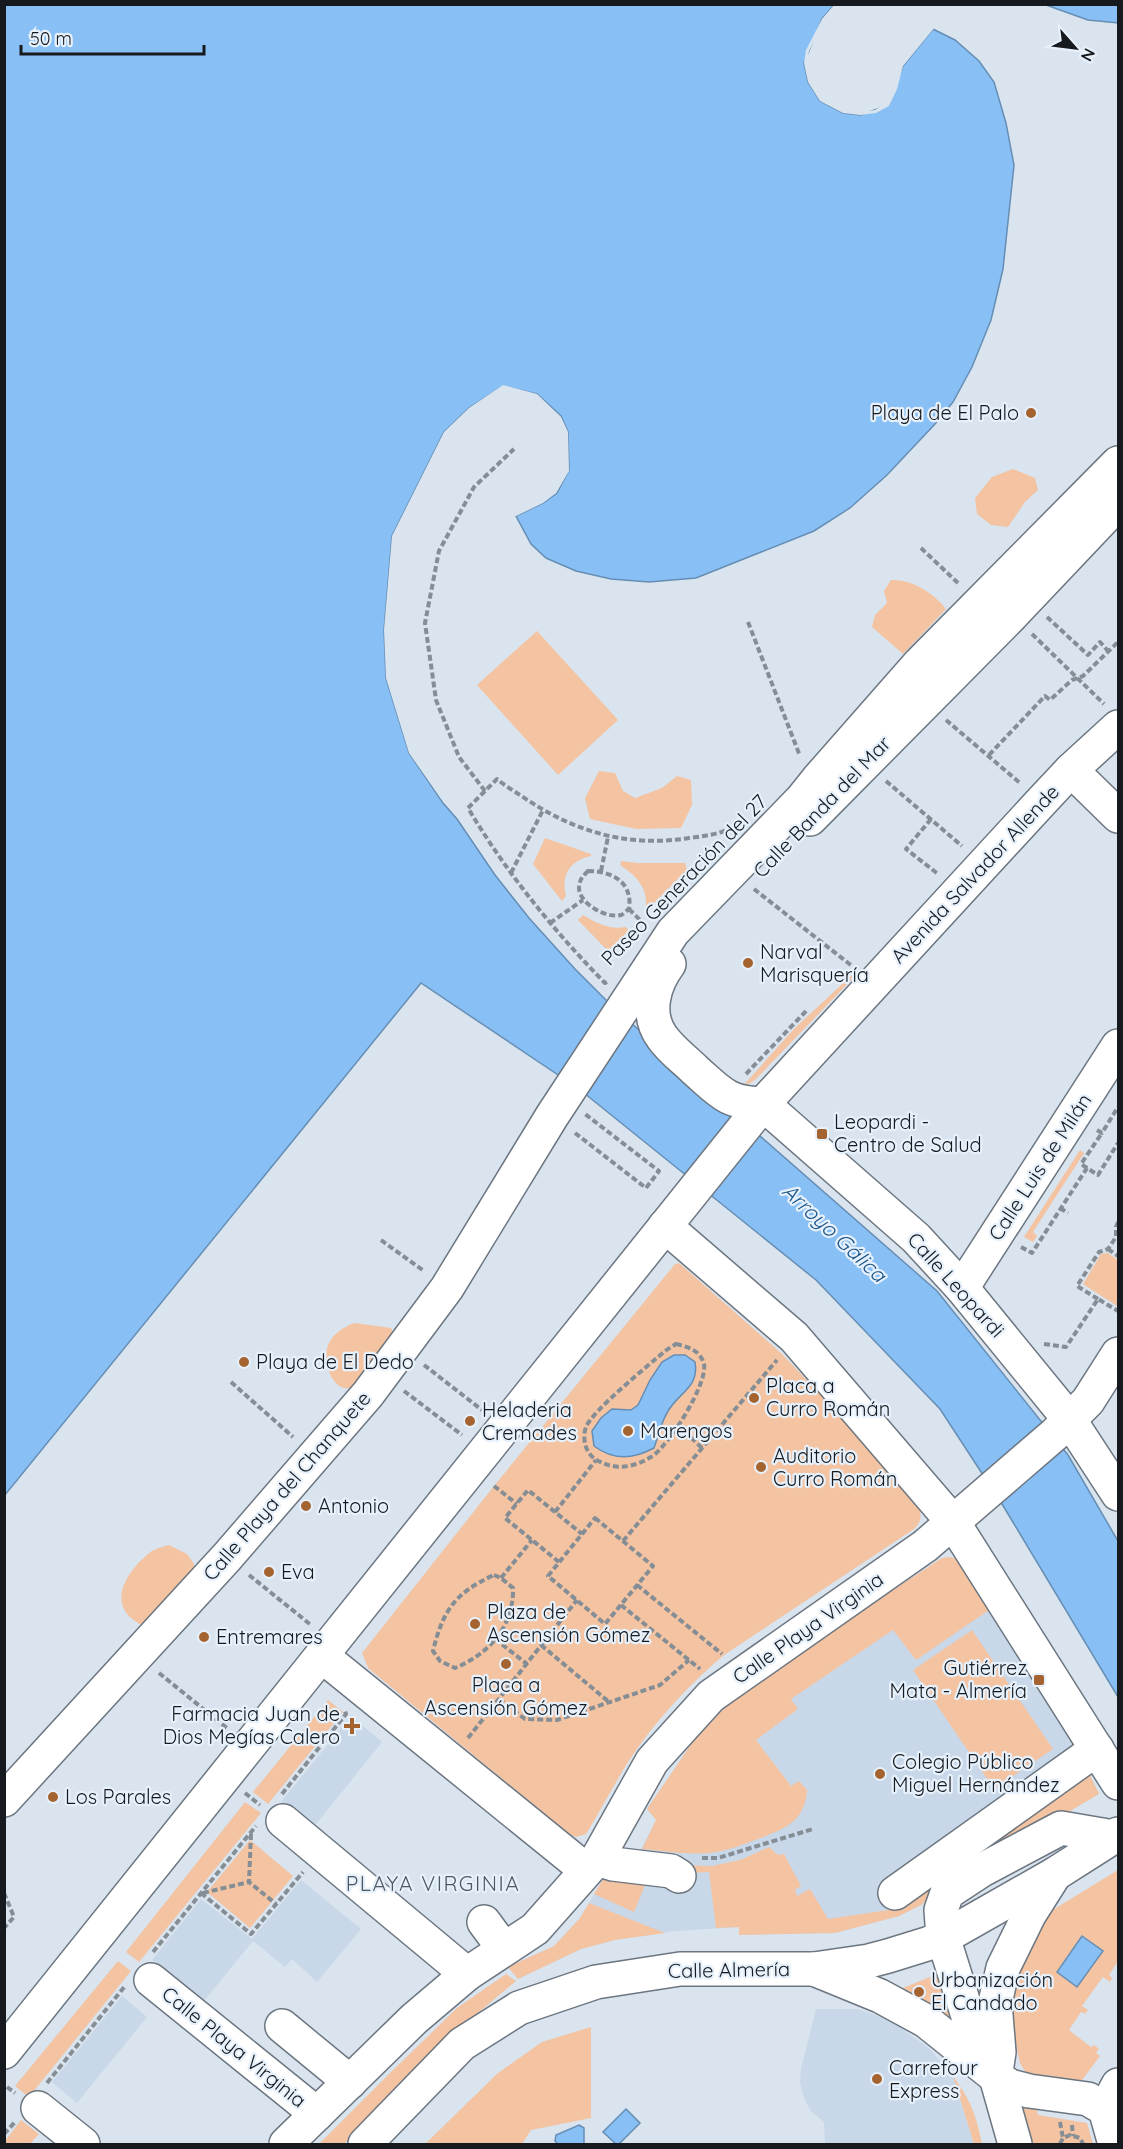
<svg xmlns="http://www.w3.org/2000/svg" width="1123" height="2149" font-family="Quicksand,sans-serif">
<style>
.built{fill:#c8d8e9}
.green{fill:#f4c3a1}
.water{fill:#88bff4;stroke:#668eb4;stroke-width:1.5}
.pier{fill:#d9e4ef}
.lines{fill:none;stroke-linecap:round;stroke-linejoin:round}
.minor-casing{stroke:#6c7680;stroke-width:36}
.major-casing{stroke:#6c7680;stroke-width:36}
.path{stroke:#858d95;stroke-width:4;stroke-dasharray:6 3;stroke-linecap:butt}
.minor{stroke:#fff;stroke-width:33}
.major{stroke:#fff;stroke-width:33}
.poi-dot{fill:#a5632f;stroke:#e6f1fc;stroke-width:2}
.labels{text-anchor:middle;stroke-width:4.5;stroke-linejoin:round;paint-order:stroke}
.poi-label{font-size:20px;fill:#161a1e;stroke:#e6f1fc;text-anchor:start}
.street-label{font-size:20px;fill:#161a1e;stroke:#e6f1fc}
.water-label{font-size:21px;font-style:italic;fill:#1d5688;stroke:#e6f1fc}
.neighbourhood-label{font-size:21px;letter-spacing:1.5px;fill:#4e5861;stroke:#e6f1fc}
</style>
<rect width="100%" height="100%" fill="#d9e4ef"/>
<!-- built -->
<g class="built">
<polygon points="949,1557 959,1559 1068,1730 1099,1794 941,1887 921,1905 899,1916 835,1933 739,1935 739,1927 676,1931 615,1940 581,1949 518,1979 508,1967 554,1946 580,1918 604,1878 635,1860 656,1820 647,1809 692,1743 728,1704 942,1558"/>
<polygon points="351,1716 382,1742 313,1828 281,1802"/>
<polygon points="301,1880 361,1929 317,1982 292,1959 285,1967 253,1941 203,2002 152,1960 201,1899 252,1939"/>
<polygon points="122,1996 147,2017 77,2103 52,2082"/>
<polygon points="816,2009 857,2009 878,2016 898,2026 930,2049 953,2076 974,2144 825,2144 824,2122 810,2110 804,2098 800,2082 801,2069"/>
</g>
<!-- green -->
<g class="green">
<polygon points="1013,469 1035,478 1038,490 1025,502 1008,527 991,525 977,514 975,498 992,477"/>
<path d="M891 580C911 579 934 593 946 609L903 654 872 627 875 615 887 603 884 591Z"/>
<polygon points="537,631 618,720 558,775 477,685"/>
<polygon points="599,771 615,773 623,791 635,798 662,788 677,776 691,780 692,805 681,828 636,829 590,819 585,798"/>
<path d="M545 838 591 854V856C569 861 561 875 566 896L562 901 533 864Z"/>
<path d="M621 861 637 863H685L687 870 649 908 646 906C647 886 636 876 620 865Z"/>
<path d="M583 915C596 923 610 930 625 927L629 930 608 951 578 920Z"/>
<polygon points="855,972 857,974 755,1080 741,1088 794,1029"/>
<polygon points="1080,1150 1084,1153 1033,1232 1037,1236 1033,1242 1024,1237"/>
<polygon points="1108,1253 1118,1260 1117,1306 1083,1284 1101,1254"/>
<path d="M679 1263 782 1354 854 1430 919 1508C922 1517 921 1522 914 1529L724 1655C692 1682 663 1713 639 1746 619 1774 604 1805 586 1834L576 1837 569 1834 368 1668 362 1653 494 1486 675 1264Z"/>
<path d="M354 1323 391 1328 395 1336 354 1388C351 1388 348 1389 344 1388 329 1384 322 1356 329 1343 334 1333 344 1327 354 1323Z"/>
<path d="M169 1545 187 1554 194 1564V1575L146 1627C106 1610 121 1577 148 1554 153 1549 162 1547 169 1545Z"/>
<path d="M949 1557 959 1559 992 1608 916 1660 893 1630 791 1699 798 1709 756 1740 791 1786 799 1781 807 1790C805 1823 782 1830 755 1840 742 1845 729 1850 716 1852 692 1856 665 1851 642 1849L656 1820 647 1809 692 1743 728 1704 763 1675 942 1558Z"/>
<polygon points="972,1630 1053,1749 994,1789 913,1670"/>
<polygon points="328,1700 343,1712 268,1804 253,1792"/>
<polygon points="1086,1767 1099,1794 941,1887 921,1905 899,1916 835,1933 739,1935 739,1927 716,1928 709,1872 688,1873 679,1865 712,1866 740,1860 769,1847 778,1855 784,1854 801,1886 795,1890 797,1896 810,1889 828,1919 895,1909"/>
<polygon points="245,1802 261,1813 139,1962 126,1952"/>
<polygon points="250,1840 293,1876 250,1928 207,1892"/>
<polygon points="1118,1870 1118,1961 1109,1975 1112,1978 1110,1982 1103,1977 1082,2006 1088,2010 1085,2014 1081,2012 1069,2030 1091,2047 1094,2045 1099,2049 1096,2053 1100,2056 1082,2080 1084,2086 1036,2080 1026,2073 1020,2063 1015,2040 1012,2015 1014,1989 1020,1967 1035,1934 1051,1911"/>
<polygon points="604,1878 647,1880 634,1912 594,1894"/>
<polygon points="589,1903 665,1933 615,1940 581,1949 518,1979 508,1967 554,1946 580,1918"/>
<polygon points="118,1961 131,1971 29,2097 15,2086"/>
<polygon points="506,1974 516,1981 467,2022 344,2144 319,2144 387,2076 457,2008"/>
<polygon points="937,1974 944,1975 966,2040 901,1992 903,1988"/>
<polygon points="591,2027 591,2118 531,2130 522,2144 425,2144 498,2073 542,2042"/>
<path d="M953 2076C971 2101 976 2115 982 2144H974Z"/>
<polygon points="1034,2097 1038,2115 1087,2123 1093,2144 1033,2144 1022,2104"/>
<polygon points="21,2120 39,2134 30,2144 5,2144 5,2141"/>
</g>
<!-- water -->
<g class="water">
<polygon points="5,5 834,5 822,19 804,63 808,82 820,101 843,113 860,115 889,105 903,66 933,29 955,40 979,61 994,82 1006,123 1014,165 1003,269 991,320 972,367 953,402 935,424 887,475 850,508 814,531 696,578 649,582 611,579 576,571 546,558 531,544 516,516 543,503 557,493 569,470 568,432 561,416 537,394 503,386 469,408 444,432 392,536 384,630 386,678 409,753 443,803 457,819 495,875 529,918 575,969 614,1008 937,1291 1068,1455 1118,1541 1118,1697 1002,1504 940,1409 816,1280 579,1089 421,983 5,1495"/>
<polygon points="1046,5 1118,5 1118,23 1088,20"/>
<path d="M674 1355H685L695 1362C700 1388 677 1393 667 1413 661 1423 658 1437 654 1448 633 1459 614 1461 594 1446L592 1431 601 1418 612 1409 631 1410 638 1405 650 1380 662 1362Z"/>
<polygon points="1082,1936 1103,1951 1077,1987 1057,1972"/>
<polygon points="626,2109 640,2123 619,2144 616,2144 603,2132"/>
<polygon points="579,2125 584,2128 584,2144 558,2144 555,2141 556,2135"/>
</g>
<!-- pier -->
<g class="pier">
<polygon points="834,5 837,5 825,20 809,51 807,63 811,81 822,99 844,110 860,112 875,110 886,103 894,88 900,64 931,27 935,27 903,66 897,89 889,106 876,113 860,115 843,113 820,101 808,82 804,63 806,50 822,19"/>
<polygon points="503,385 537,394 561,417 568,432 569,471 556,493 543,503 516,516 513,516 542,501 554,491 566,470 566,433 558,418 535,397 504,389 471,411 446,434 395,537 387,630 389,678 411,751 446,801 444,803 409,753 386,678 384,630 392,536 444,432 469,408"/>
</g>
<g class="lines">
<defs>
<g id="minor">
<polyline points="1071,770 1118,816"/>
<polyline points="810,819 1012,615 1118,503"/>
<path d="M669 964C654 984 645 1014 662 1037 671 1050 684 1059 695 1070 721 1093 727 1103 763 1104L916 1238 962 1288 1069 1419 1118 1494"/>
<polyline points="665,1226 794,1337 953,1522 1118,1783"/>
<polyline points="962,1288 1118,1046"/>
<polyline points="322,1656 586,1870"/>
<polyline points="4,1800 227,1557 368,1394 447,1288 552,1116 673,932 802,799 818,779 920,663 1118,463"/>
<polyline points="283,1821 467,1974"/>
<polyline points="597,1859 613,1864 671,1871 679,1876"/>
<polyline points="895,1893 1097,1749"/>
<polyline points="484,1922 504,1949"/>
<polyline points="814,1969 880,1996 926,2021 996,2077 1010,2086 1029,2091 1088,2099 1105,2109 1115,2144"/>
<polyline points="151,1980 317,2114"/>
<polyline points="282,2026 350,2082"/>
<polyline points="995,2065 996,2077 1015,2144"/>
<polyline points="996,2072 999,2052 995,2003 1003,1968 1029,1915 1055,1874"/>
<polyline points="996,2077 978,2048 943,1937 941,1910 947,1893 982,1870 1061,1828 1114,1837"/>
<polyline points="38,2108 83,2144"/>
<polyline points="1105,2109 1118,2085"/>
<polyline points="286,2144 414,2019 467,1974 535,1929 597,1859 652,1761 711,1696 925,1546 1055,1434 1088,1401 1118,1354"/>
</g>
<g id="major">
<polyline points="4,2052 763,1104 1041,802 1071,770 1118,727"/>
<polyline points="365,2144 462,2044 519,2008 596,1982 680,1969 814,1969 869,1961 888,1956 930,1943 953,1932 1055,1874 1118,1834"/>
</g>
</defs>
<!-- minor casing -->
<use href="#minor" class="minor-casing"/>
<!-- major casing -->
<use href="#major" class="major-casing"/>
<!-- path -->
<g class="path">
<polyline points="921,548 959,584"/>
<polyline points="1047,617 1088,655 1100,642 1108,651"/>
<polyline points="748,622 800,756"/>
<polyline points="1032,634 1104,704"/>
<polyline points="946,720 1020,783"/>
<polyline points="989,755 1045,696 1050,700 1072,680 1083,676 1118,642"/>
<polyline points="886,781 962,846"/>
<polyline points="485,791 459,757 436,700 425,623 439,551 474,487 514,449"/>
<polyline points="931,819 906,849 938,874"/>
<path d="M588 871C612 871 633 882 629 909 626 911 624 914 621 915 606 919 579 903 579 888 579 880 583 876 588 871Z"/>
<polyline points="601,871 608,837"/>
<polyline points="511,873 543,810"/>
<polyline points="754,889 852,966"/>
<polyline points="629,909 644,924"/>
<polyline points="550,923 583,900"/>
<path d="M607 982 605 983C553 930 506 872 468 808L497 779C504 785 512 790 520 795 572 831 626 848 689 838 705 836 720 834 734 827"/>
<polyline points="746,1074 807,1010"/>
<polyline points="1097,1130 1102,1133 1118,1107"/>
<polyline points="575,1133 646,1188 659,1171 585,1114"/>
<polyline points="1087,1168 1081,1164 1102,1133"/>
<polyline points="1060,1208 1068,1213"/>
<polyline points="381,1240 424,1271"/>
<polyline points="1021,1247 1032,1253 1087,1168 1098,1175 1118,1143"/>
<polyline points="1108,1249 1118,1256"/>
<polyline points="1098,1299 1077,1286 1099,1252 1108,1249 1116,1237 1116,1227 1118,1222"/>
<path d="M676 1344C688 1347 700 1350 704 1364 708 1384 668 1447 651 1457 633 1468 614 1471 595 1459 585 1452 582 1438 586 1427 593 1410 649 1365 665 1351Z"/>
<polyline points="1044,1344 1066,1347 1098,1299 1118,1311"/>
<polyline points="424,1365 482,1410"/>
<polyline points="231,1382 293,1437"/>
<polyline points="404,1391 462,1435"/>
<polyline points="678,1425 702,1448"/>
<polyline points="494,1486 517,1504"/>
<polyline points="555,1512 596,1460"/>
<polygon points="595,1518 653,1566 605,1624 548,1576"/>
<polyline points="623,1541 777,1360"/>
<polyline points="559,1562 505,1518 528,1490 582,1534"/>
<polyline points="249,1575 311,1625"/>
<path d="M494 1575 501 1578 513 1588C514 1626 489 1654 455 1668L440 1661 433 1651C443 1610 455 1593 494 1575Z"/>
<polyline points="501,1578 532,1540"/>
<polyline points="637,1585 722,1654"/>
<polyline points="621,1605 700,1669"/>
<polyline points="495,1639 527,1664"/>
<polyline points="541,1645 609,1702"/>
<polyline points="159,1673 228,1729"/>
<polyline points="499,1699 525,1719 557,1720 660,1685 689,1660"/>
<polyline points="468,1738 577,1600"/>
<polyline points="245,1793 260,1805"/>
<polyline points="282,1794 346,1714 345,1711"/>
<polyline points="251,1834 249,1882 276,1904"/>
<polyline points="702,1858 718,1858 813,1829"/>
<polyline points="4,1893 14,1917 4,1928"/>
<polyline points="201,1893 251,1934 303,1872"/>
<polyline points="203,1893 249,1882"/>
<polyline points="153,1952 256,1826"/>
<polyline points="47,2083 125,1986"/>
<polyline points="7,2087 15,2093"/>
<polyline points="1060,2122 1063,2138"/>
<polyline points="1072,2125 1073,2136"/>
<polyline points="4,2134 16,2121"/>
<polyline points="1060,2144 1063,2138 1070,2135 1080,2138 1083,2144"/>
</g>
<!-- minor -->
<use href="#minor" class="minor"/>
<!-- major -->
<use href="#major" class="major"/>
</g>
<!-- markers -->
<g class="poi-dot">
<circle cx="1031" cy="413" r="6"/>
<circle cx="748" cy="963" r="6"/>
<rect x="816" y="1128" width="12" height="12" rx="3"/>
<circle cx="244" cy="1362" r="6"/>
<circle cx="754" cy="1398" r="6"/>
<circle cx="470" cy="1421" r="6"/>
<circle cx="628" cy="1431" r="6"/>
<circle cx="761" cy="1467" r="6"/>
<circle cx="306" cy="1506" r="6"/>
<circle cx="269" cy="1572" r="6"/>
<circle cx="475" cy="1624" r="6"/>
<circle cx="204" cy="1637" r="6"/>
<circle cx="506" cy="1664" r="6"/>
<rect x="1033" y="1674" width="12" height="12" rx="3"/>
<path d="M349 1717h6v6h6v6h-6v6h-6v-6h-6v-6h6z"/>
<circle cx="880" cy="1774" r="6"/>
<circle cx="53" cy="1797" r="6"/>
<circle cx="919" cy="1992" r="6"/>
<circle cx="877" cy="2079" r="6"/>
</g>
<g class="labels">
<!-- poi labels -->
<g class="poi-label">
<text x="1019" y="420" text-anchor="end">Playa de El Palo</text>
<text x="760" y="959">Narval<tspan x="760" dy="23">Marisquería</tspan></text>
<text x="834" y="1129">Leopardi -<tspan x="834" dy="23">Centro de Salud</tspan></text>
<text x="256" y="1369">Playa de El Dedo</text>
<text x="766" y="1393">Placa a<tspan x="766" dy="23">Curro Román</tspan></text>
<text x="482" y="1417">Heladeria<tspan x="482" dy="23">Cremades</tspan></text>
<text x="640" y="1438">Marengos</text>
<text x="773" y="1463">Auditorio<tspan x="773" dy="23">Curro Román</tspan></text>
<text x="318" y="1513">Antonio</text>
<text x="281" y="1579">Eva</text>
<text x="487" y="1619">Plaza de<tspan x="487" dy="23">Ascensión Gómez</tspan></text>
<text x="216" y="1644">Entremares</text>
<text x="1027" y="1675" text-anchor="end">Gutiérrez<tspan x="1027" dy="23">Mata - Almería</tspan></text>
<text x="506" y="1692" text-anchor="middle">Placa a<tspan x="506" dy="23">Ascensión Gómez</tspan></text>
<text x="340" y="1721" text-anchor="end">Farmacia Juan de<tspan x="340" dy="23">Dios Megías Calero</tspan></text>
<text x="892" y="1769">Colegio Público<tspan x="892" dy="23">Miguel Hernández</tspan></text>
<text x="65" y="1804">Los Parales</text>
<text x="931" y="1987">Urbanización<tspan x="931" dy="23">El Candado</tspan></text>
<text x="889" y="2075">Carrefour<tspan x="889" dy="23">Express</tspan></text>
</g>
<!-- street labels -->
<g class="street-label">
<text transform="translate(822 807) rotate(-46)" y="7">Calle Banda del Mar</text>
<text transform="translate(975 874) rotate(-47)" y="7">Avenida Salvador Allende</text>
<text transform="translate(684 880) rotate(-46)" y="7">Paseo Generación del 27</text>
<text transform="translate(1040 1167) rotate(-57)" y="7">Calle Luis de Milán</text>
<text transform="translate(956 1285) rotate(48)" y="7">Calle Leopardi</text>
<text transform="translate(287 1486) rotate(-49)" y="7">Calle Playa del Chanquete</text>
<text transform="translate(808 1628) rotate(-35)" y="7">Calle Playa Virginia</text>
<text transform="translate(729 1970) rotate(-1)" y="7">Calle Almería</text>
<text transform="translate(234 2047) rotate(39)" y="7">Calle Playa Virginia</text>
</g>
<!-- water labels -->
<g class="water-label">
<text transform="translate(834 1233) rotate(43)" y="7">Arroyo Gálica</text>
</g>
<!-- neighbourhood labels -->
<g class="neighbourhood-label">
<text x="433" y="1891">PLAYA VIRGINIA</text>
</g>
</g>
<!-- border -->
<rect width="1123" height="2149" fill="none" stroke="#161a1e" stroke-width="12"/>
<!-- north arrow -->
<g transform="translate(1075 48) rotate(118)" stroke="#e6f1fc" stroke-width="4.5" paint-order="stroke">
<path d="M0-4.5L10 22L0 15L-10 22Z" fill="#161a1e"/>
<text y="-9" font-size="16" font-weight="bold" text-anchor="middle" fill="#161a1e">N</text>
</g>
<!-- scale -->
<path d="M21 45v9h183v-9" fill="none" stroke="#161a1e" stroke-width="3"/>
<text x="30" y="45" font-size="18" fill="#161a1e" stroke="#e6f1fc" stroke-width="4.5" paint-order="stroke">50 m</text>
</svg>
